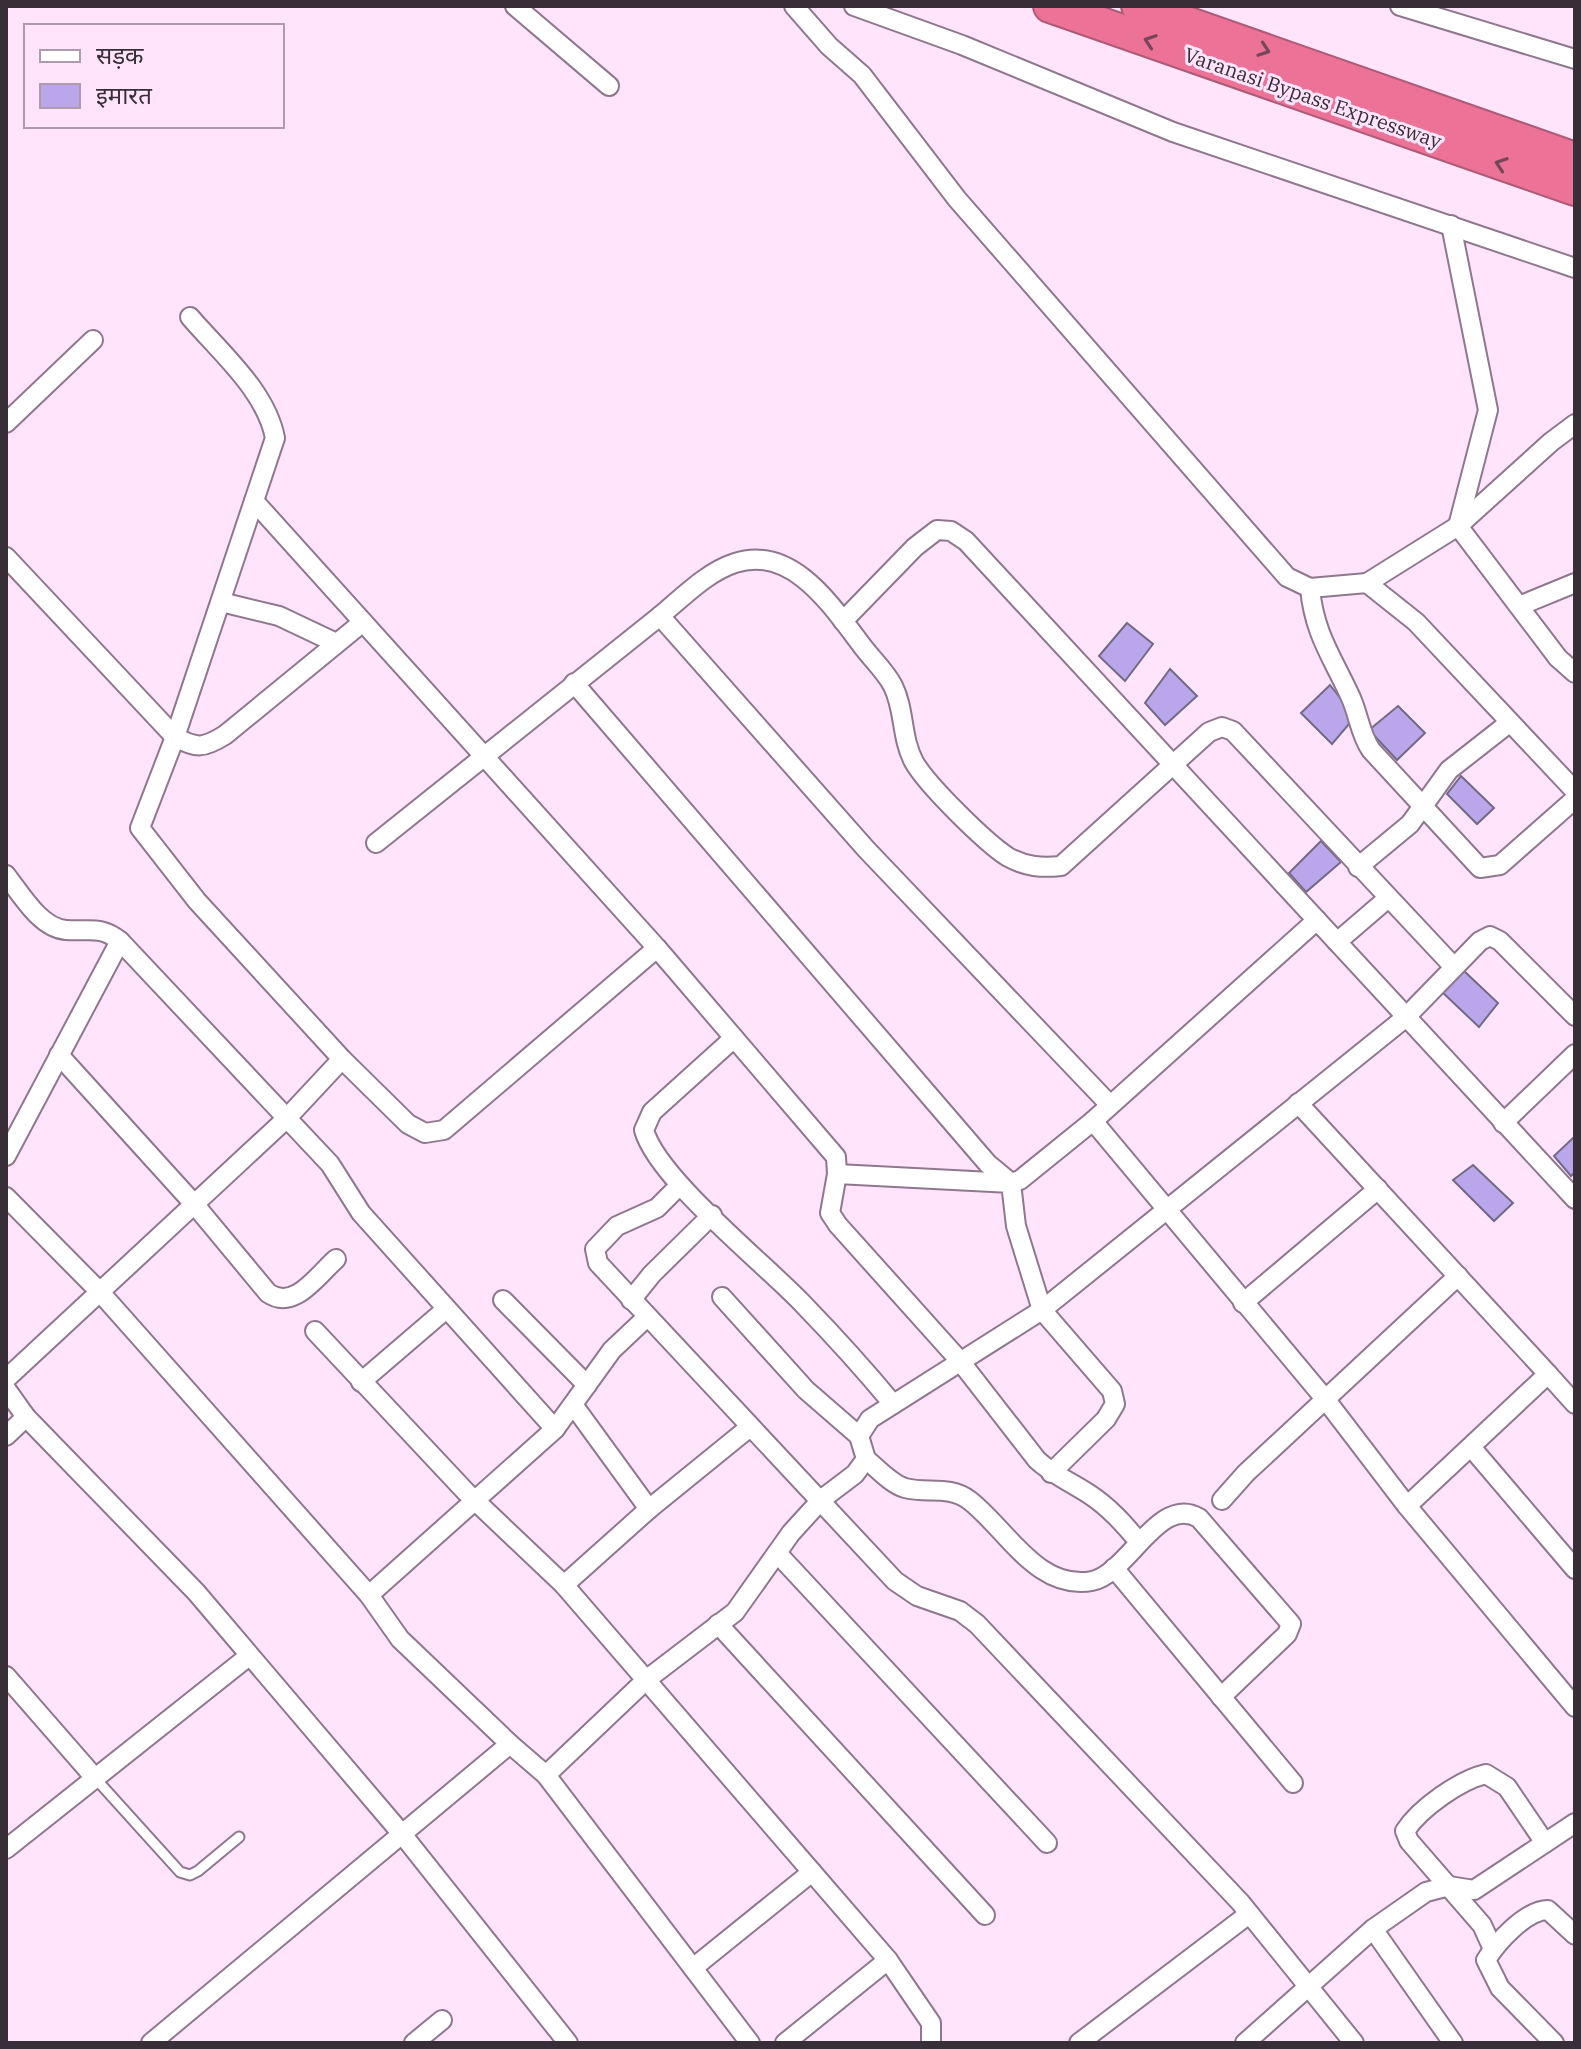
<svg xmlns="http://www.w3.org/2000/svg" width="1581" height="2049" font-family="'IBM Plex Serif','Noto Sans Devanagari',serif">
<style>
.building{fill:#baa7eb;stroke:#716a85;stroke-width:2}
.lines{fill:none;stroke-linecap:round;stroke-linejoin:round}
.lane-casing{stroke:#8f778d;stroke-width:13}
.street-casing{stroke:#8f778d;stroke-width:22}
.highway-casing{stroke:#ad5a76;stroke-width:36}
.lane{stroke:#fff;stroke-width:9}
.street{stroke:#fff;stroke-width:18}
.highway{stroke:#ec7298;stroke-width:32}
.oneway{stroke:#774659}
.labels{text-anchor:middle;stroke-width:6;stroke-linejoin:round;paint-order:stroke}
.street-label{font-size:20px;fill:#382e37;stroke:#ffe4fc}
</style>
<rect width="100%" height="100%" fill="#ffe4fc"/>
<!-- building -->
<g class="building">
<polygon points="1127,623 1153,644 1125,681 1099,656"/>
<polygon points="1170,669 1197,696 1165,725 1145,703"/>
<polygon points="1330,685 1355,717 1332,744 1301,713"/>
<polygon points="1398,706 1425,733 1397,760 1369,730"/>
<polygon points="1461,776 1494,808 1477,824 1447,794"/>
<polygon points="1321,841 1341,862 1306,892 1289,873"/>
<polygon points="1463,970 1498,1003 1479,1027 1441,991"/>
<polygon points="1575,1136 1575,1172 1571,1176 1554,1156"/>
<polygon points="1473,1165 1513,1203 1494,1221 1453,1180"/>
</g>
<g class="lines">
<defs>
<polyline id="lane" points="95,1778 180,1872 190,1875 198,1871 239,1837"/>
<g id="street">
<polyline points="515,6 609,86"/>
<polyline points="794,6 829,46 862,75 957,199 1287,577 1310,588 1367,583 1416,622 1575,791"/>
<polyline points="854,6 962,45 1173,132 1575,268"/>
<polyline points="1400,6 1575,59"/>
<polyline points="1451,225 1488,410 1458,526 1558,658 1575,673"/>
<path d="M190 317C221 353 266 391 275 438L175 737 140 828 197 901 342 1059 408 1124 425 1133 444 1130 657 948"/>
<polyline points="6,423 93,340"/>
<path d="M254 501 657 948 836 1157 837 1174 830 1213 838 1225 960 1361 1037 1460C1053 1475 1071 1482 1089 1494 1109 1507 1124 1524 1139 1542"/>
<path d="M6 557 175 737C197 749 204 748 225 735L363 622"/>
<polyline points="1367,583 1458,526 1551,442 1575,424"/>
<path d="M1310 588C1314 634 1333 658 1351 698 1359 716 1360 734 1371 750L1480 868 1500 865 1575 799"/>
<polyline points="221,602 279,616 336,643"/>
<polyline points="1519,606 1575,583"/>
<path d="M660 616C683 597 707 572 735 563 793 544 833 608 863 647 872 659 886 672 893 686 905 710 901 738 914 762 927 785 986 843 1008 857 1026 867 1042 868 1061 866L1209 732 1222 727 1233 731 1454 967"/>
<polyline points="843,621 915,547 937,530 951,531 966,541 1575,1199"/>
<polyline points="574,683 988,1164 1011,1183 1020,1180 1093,1121 1317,920"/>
<polyline points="376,843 660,616 866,849 1110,1105"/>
<polyline points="1358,867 1410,824 1449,770 1509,723"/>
<path d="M6 875C21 894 40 928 66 930 89 932 100 925 120 941L330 1164 361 1213 555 1429"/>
<polyline points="1337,942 1387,899"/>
<path d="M734 1038 652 1112 644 1130C657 1178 764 1263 803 1304 834 1336 864 1369 893 1404"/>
<path d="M59 1055 195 1205 268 1293C294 1311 316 1277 336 1259"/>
<polyline points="1298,1103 1548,1374 1407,1506"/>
<polyline points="1093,1121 1326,1400 1407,1506 1575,1707"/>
<polyline points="1503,1123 1575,1054"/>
<polyline points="6,1156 120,941"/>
<polyline points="837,1174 1011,1183 1016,1226 1042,1310 1112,1391 1115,1404 1106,1419 1051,1473"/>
<polyline points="680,1185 657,1208 617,1226 595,1249 598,1263 895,1581 917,1596 960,1611 977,1624 1240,1902 1354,2043"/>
<polyline points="6,1197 99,1291 369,1595 400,1639 510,1744"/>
<polyline points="722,1297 806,1390 859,1436"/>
<polyline points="503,1300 587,1385"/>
<polyline points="631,1300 652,1274 712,1215"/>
<polyline points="1243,1303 1378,1189"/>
<polyline points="315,1331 466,1492 564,1585 888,1960 931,2023 931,2043"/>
<polyline points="1548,1374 1575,1404"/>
<polyline points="6,1379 286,1119 342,1059"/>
<polyline points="361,1382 445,1310"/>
<polyline points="6,1389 26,1417 6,1436"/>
<polyline points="574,1406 649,1509"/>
<polyline points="26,1417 196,1592 402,1834 568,2043"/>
<polyline points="1471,1447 1575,1569"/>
<path d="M866 1459C877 1468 891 1484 905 1488 927 1494 949 1485 969 1500 1006 1528 1037 1591 1092 1581 1128 1574 1159 1494 1199 1518L1291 1624 1287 1634 1221 1697"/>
<polyline points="1222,1500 1246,1473 1458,1276"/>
<polyline points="777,1553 1047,1843"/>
<polyline points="1114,1568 1293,1783"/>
<polyline points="564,1585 649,1509 750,1427"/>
<polyline points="369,1595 555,1429 612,1350 647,1317"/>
<polyline points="718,1624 985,1915"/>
<polyline points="6,1676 95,1778"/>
<polyline points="546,1775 750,2043"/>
<polyline points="6,1849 249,1656"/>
<polyline points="1373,1929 1453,2043"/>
<path d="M1493 1949 1482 1925 1409 1841 1405 1831C1420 1808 1460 1780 1486 1774L1507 1787 1545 1843"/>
<polyline points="693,1968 812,1872"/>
<polyline points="151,2043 510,1744 546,1775 646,1680 735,1612 791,1533 822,1499 855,1474 866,1459 859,1436 870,1419 1042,1310 1405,1018 1480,941 1490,936 1500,941 1575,1016"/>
<polyline points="414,2043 442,2020"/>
<polyline points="785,2043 888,1960"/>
<polyline points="1079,2043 1249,1914"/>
<polyline points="1245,2043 1373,1929 1426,1892 1449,1886 1474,1890 1575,1823"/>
<path d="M1554 2043 1500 1988 1486 1960C1497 1942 1526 1910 1548 1910L1575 1935"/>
</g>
<g id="highway">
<polyline points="1050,6 1575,189"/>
<polyline points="1138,6 1575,159"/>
</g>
</defs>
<!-- lane casing -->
<use href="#lane" class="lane-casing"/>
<!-- street casing -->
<use href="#street" class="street-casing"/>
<!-- highway casing -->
<use href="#highway" class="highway-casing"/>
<!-- lane -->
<use href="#lane" class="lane"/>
<!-- street -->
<use href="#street" class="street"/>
<!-- highway -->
<use href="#highway" class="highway"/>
</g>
<!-- one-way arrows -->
<defs><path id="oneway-chevron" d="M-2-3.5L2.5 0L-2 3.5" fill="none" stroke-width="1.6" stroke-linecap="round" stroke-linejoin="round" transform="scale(2)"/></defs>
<g class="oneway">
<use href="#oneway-chevron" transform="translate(1150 41) rotate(-161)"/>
<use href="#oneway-chevron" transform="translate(1264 50) rotate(19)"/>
<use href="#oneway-chevron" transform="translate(1501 164) rotate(-161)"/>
</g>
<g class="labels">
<!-- street labels -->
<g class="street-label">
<text transform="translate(1313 98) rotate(19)" y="7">Varanasi Bypass Expressway</text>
</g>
</g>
<!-- border -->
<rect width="1581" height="2049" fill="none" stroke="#382e37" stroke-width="16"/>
<!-- legend -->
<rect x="24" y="24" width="260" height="104" fill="#ffe4fc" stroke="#af9bad" stroke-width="2"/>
<rect x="40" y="50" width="40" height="12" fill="#ffffff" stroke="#af9bad" stroke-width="2"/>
<text x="96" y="64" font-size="24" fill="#382e37">सड़क</text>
<rect x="40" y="84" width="40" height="24" fill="#baa7eb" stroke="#af9bad" stroke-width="2"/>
<text x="96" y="104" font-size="24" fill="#382e37">इमारत</text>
</svg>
